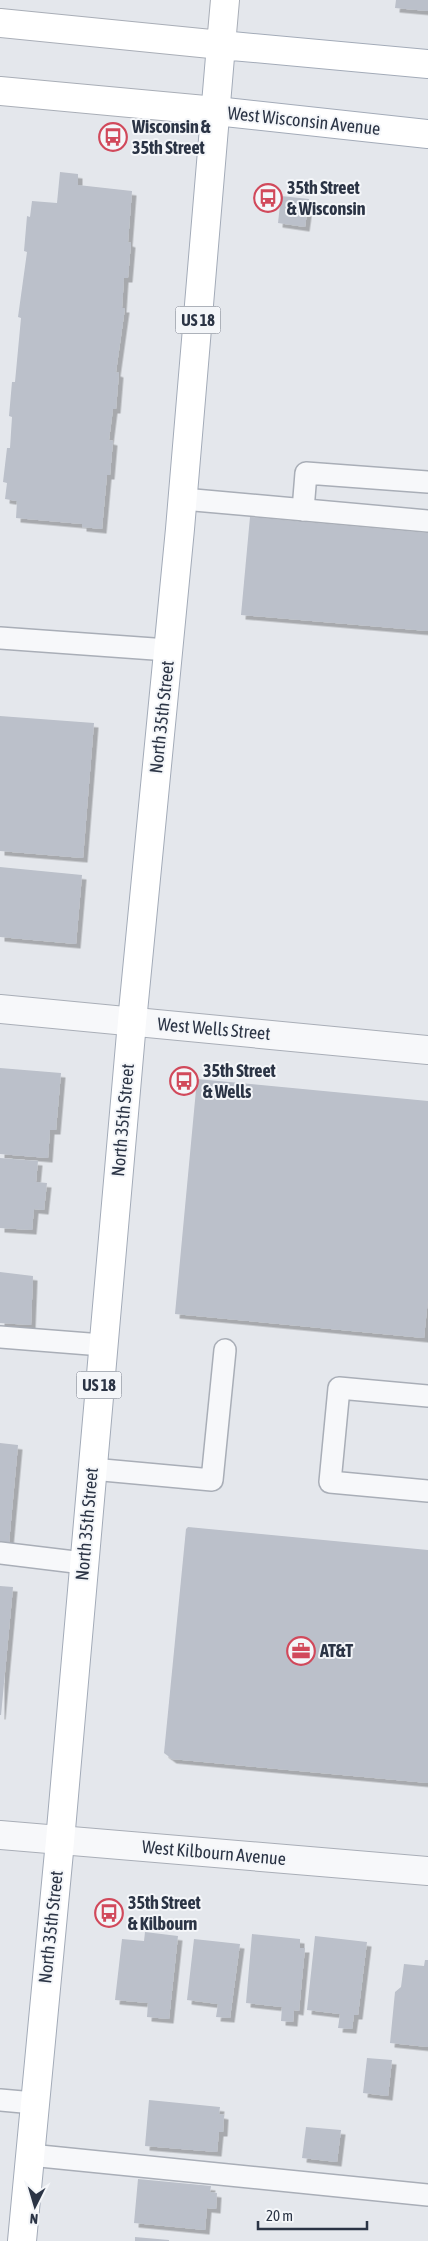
<svg xmlns="http://www.w3.org/2000/svg" width="428" height="2241" font-family="'Asap Condensed',sans-serif">
<style>
.building{fill:#bbc0ca;filter:url(#shadow)}
.lines{fill:none;stroke-linecap:round;stroke-linejoin:round}
.service-casing{stroke:#a9aeb7;stroke-width:24}
.minor-casing{stroke:#a9aeb7;stroke-width:30}
.tertiary-casing{stroke:#a9aeb7;stroke-width:30}
.secondary-casing{stroke:#a9aeb7;stroke-width:30}
.primary-casing{stroke:#a3abb8;stroke-width:30}
.service{stroke:#f7f8fa;stroke-width:21}
.minor{stroke:#f7f8fa;stroke-width:28}
.tertiary{stroke:#f7f8fa;stroke-width:28}
.secondary{stroke:#fff;stroke-width:28}
.primary{stroke:#fff;stroke-width:28}
.labels{text-anchor:middle;stroke-width:4;stroke-linejoin:round;paint-order:stroke}
.shield{fill:#f4f6f9;stroke:#676e7b;stroke-width:1}
.shield-label{font-size:16px;font-weight:bold;fill:#2b3445}
.street-label{font-size:18px;fill:#2b3445;stroke:#f4f6f9}
.poi-label{font-size:18px;font-weight:bold;fill:#2b3445;stroke:#f4f6f9;text-anchor:start}
</style>
<defs>
<filter id="shadow"><feDropShadow dx="4.5" dy="4.5" stdDeviation="0" flood-color="#0004"/></filter>
</defs>
<rect width="100%" height="100%" fill="#e4e7ec"/>
<!-- building -->
<g class="building">
<polygon points="396,0 428,0 428,11 395,8"/>
<polygon points="60,172 78,174 78,185 132,191 128,242 131,243 128,278 124,278 122,308 125,308 116,372 119,373 116,409 113,409 109,440 113,441 110,475 107,475 102,529 82,527 82,524 16,518 17,501 5,499 7,483 3,482 7,448 10,448 12,417 9,416 12,382 15,382 21,318 18,317 27,252 24,251 27,216 30,217 32,201 57,203"/>
<polygon points="281,196 309,199 305,227 278,223"/>
<polygon points="250,517 428,533 428,631 241,615"/>
<polygon points="0,716 94,723 83,858 0,851"/>
<polygon points="0,867 82,875 76,944 0,937"/>
<polygon points="0,1068 61,1073 56,1130 50,1130 48,1158 0,1154"/>
<polygon points="197,1079 428,1101 428,1299 424,1338 175,1314"/>
<polygon points="0,1158 38,1161 36,1182 47,1183 44,1210 34,1209 32,1230 0,1228"/>
<polygon points="0,1272 33,1276 31,1325 0,1323"/>
<polygon points="0,1443 18,1445 9,1543 0,1542"/>
<polygon points="188,1527 428,1550 428,1783 172,1759 164,1753 186,1529"/>
<polygon points="0,1586 13,1587 1,1715 0,1715"/>
<polygon points="145,1932 178,1936 169,2019 147,2017 148,2003 115,2000 122,1939 144,1941"/>
<polygon points="252,1934 300,1939 300,1948 305,1948 299,2011 294,2010 293,2022 281,2021 282,2007 246,2003"/>
<polygon points="315,1936 367,1942 358,2015 354,2015 352,2029 338,2028 340,2014 307,2010"/>
<polygon points="194,1939 240,1944 230,2018 216,2017 218,2004 187,2000"/>
<polygon points="425,1960 428,1960 428,2047 390,2043 395,1992 401,1987 404,1964 424,1966"/>
<polygon points="367,2058 392,2060 388,2096 363,2093"/>
<polygon points="149,2100 220,2107 219,2114 224,2115 223,2132 219,2132 217,2152 145,2146"/>
<polygon points="306,2127 341,2130 337,2162 302,2158"/>
<polygon points="138,2179 211,2186 210,2192 217,2193 216,2209 207,2208 205,2230 134,2223"/>
<polygon points="135,2237 169,2240 169,2241 135,2241"/>
</g>
<g class="lines">
<defs>
<g id="service">
<polyline points="183,499 428,521"/>
<polyline points="303,510 306,473 428,482"/>
<polyline points="0,638 168,650"/>
<polyline points="0,1337 102,1345"/>
<polyline points="428,1396 339,1388 330,1482 428,1491"/>
<polyline points="92,1469 212,1480 225,1350"/>
<polyline points="0,1553 83,1563"/>
<polyline points="0,2100 34,2103"/>
<polyline points="30,2155 428,2195"/>
</g>
<polyline id="minor" points="0,1835 428,1871"/>
<polyline id="tertiary" points="0,1009 428,1050"/>
<g id="secondary">
<polyline points="0,23 221,45 225,0"/>
<polyline points="0,91 216,111"/>
</g>
<g id="primary">
<polyline points="216,111 428,134"/>
<polyline points="22,2241 60,1841 132,1022 180,529 221,45 428,64"/>
</g>
</defs>
<!-- service casing -->
<use href="#service" class="service-casing"/>
<!-- minor casing -->
<use href="#minor" class="minor-casing"/>
<!-- tertiary casing -->
<use href="#tertiary" class="tertiary-casing"/>
<!-- secondary casing -->
<use href="#secondary" class="secondary-casing"/>
<!-- primary casing -->
<use href="#primary" class="primary-casing"/>
<!-- service -->
<use href="#service" class="service"/>
<!-- minor -->
<use href="#minor" class="minor"/>
<!-- tertiary -->
<use href="#tertiary" class="tertiary"/>
<!-- secondary -->
<use href="#secondary" class="secondary"/>
<!-- primary -->
<use href="#primary" class="primary"/>
</g>
<!-- icons -->
<defs>
<symbol id="bus-ring" viewBox="-11 -11 22 22"><circle r="9.5" fill="#f4f6f9" stroke="#d1495b" stroke-width="1.5"/><path d="M-5-6H5V4H4V6H2V4H-2V6H-4V4H-5ZM-3.5-4V0h7V-4ZM-3.5 1.2v1.5H-2V1.2ZM2 1.2v1.5H3.5V1.2Z" fill="#d1495b"/></symbol>
<symbol id="office-ring" viewBox="-11 -11 22 22"><circle r="9.5" fill="#f4f6f9" stroke="#d1495b" stroke-width="1.5"/><path d="M-6-3h4V-5.5h4V-3h4V5H-6ZM-1-4.5V-3h2v-1.5ZM-6 0V1H6V0Z" fill="#d1495b"/></symbol>
</defs>
<g fill-rule="evenodd">
<use href="#bus-ring" x="97" y="121" width="32" height="32"/>
<use href="#bus-ring" x="252" y="182" width="32" height="32"/>
<use href="#bus-ring" x="168" y="1065" width="32" height="32"/>
<use href="#office-ring" x="285" y="1635" width="32" height="32"/>
<use href="#bus-ring" x="93" y="1897" width="32" height="32"/>
</g>
<g class="labels">
<!-- shield labels -->
<g class="shield">
<rect x="175.5" y="306.5" width="45" height="27" rx="4"/>
<rect x="76.5" y="1371.5" width="45" height="27" rx="4"/>
</g>
<g class="shield-label">
<text x="198" y="326">US 18</text>
<text x="99" y="1391">US 18</text>
</g>
<!-- street labels -->
<g class="street-label">
<text transform="translate(304 121) rotate(6)" y="6">West Wisconsin Avenue</text>
<text transform="translate(162 717) rotate(-84)" y="6">North 35th Street</text>
<text transform="translate(214 1029) rotate(5)" y="6">West Wells Street</text>
<text transform="translate(123 1120) rotate(-85)" y="6">North 35th Street</text>
<text transform="translate(87 1524) rotate(-85)" y="6">North 35th Street</text>
<text transform="translate(214 1853) rotate(5)" y="6">West Kilbourn Avenue</text>
<text transform="translate(51 1927) rotate(-84)" y="6">North 35th Street</text>
</g>
<!-- poi labels -->
<g class="poi-label">
<text x="132" y="133">Wisconsin &amp;<tspan x="132" dy="21">35th Street</tspan></text>
<text x="287" y="194">35th Street<tspan x="287" dy="21">&amp; Wisconsin</tspan></text>
<text x="203" y="1077">35th Street<tspan x="203" dy="21">&amp; Wells</tspan></text>
<text x="320" y="1657">AT&amp;T</text>
<text x="128" y="1909">35th Street<tspan x="128" dy="21">&amp; Kilbourn</tspan></text>
</g>
</g>
<!-- north arrow -->
<g transform="translate(35 2206) rotate(185)" stroke="#f4f6f9" stroke-width="4" paint-order="stroke">
<path d="M0-4L9 19L0 12L-9 19Z" fill="#2b3445"/>
<text y="-8" font-size="14" font-weight="bold" text-anchor="middle" fill="#2b3445">N</text>
</g>
<!-- scale -->
<path d="M258 2221v8h109v-8" fill="none" stroke="#2b3445" stroke-width="2.5"/>
<text x="266" y="2221" font-size="15" fill="#2b3445" stroke="#f4f6f9" stroke-width="4" paint-order="stroke">20 m</text>
</svg>
